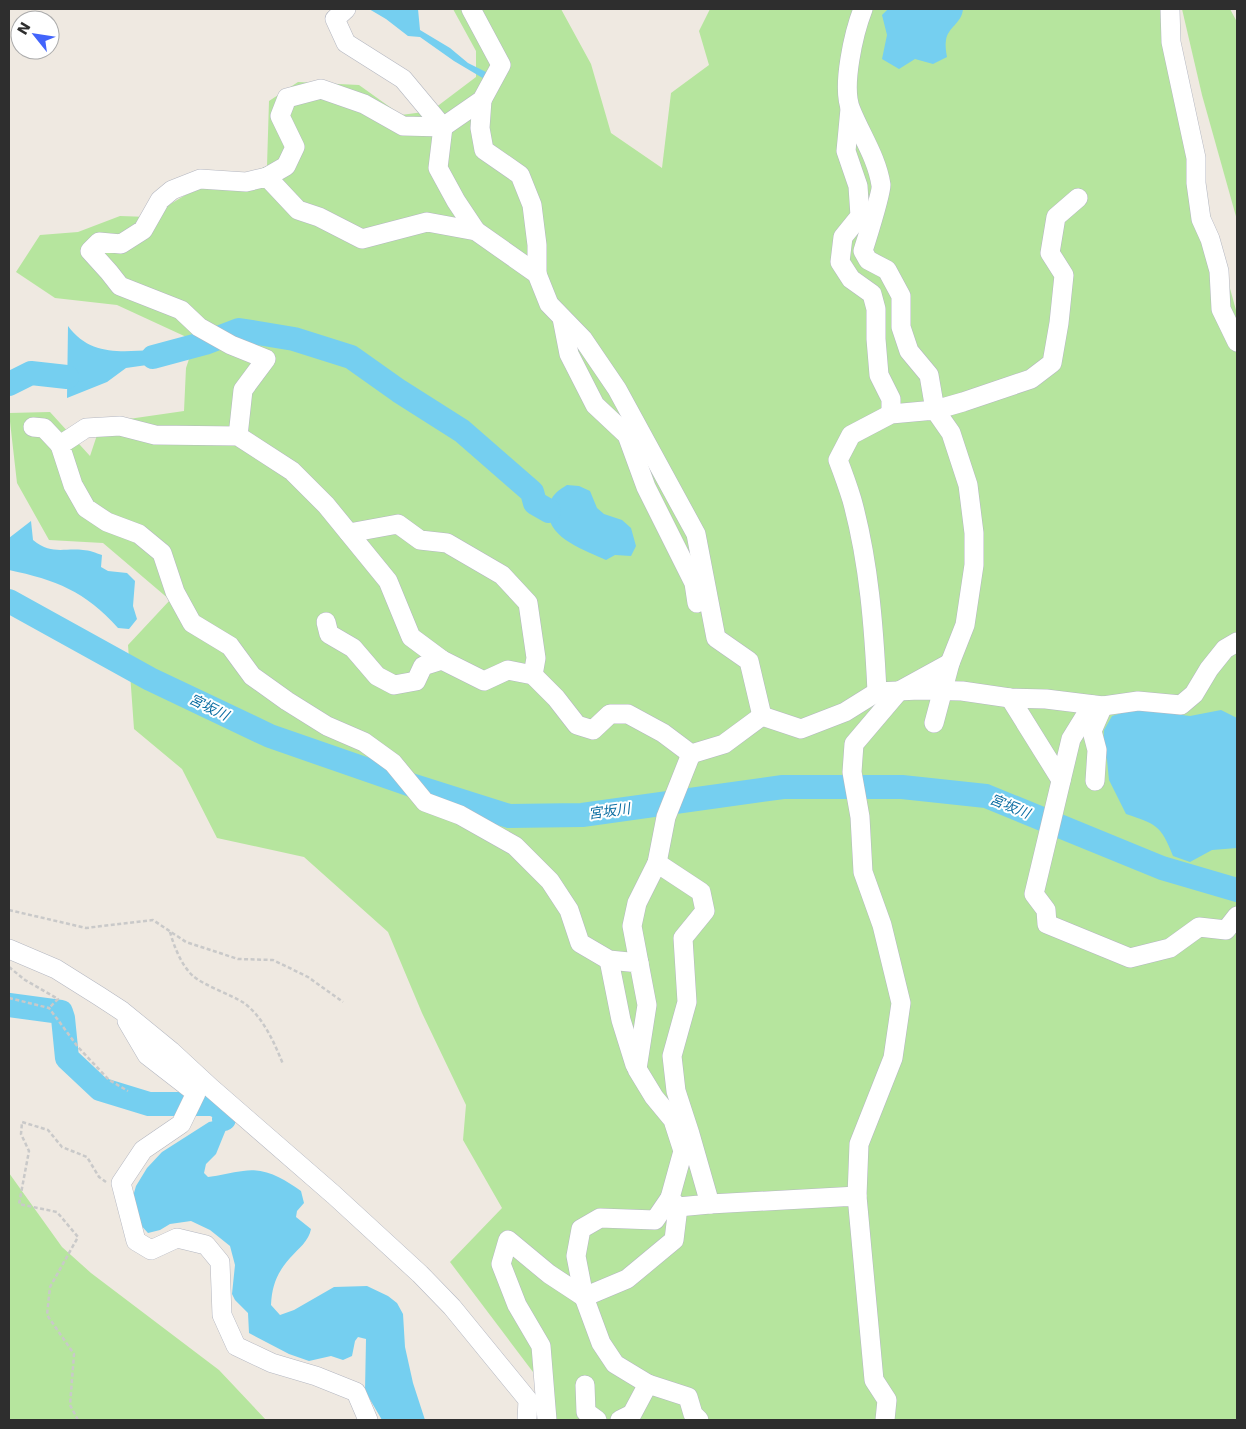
<svg xmlns="http://www.w3.org/2000/svg" width="1246" height="1429" font-family="'DejaVu Sans','Noto Sans JP',sans-serif">
<style>
.green{fill:#b6e59e}
.water{fill:#75cff0}
.lines{fill:none;stroke-linecap:round;stroke-linejoin:round}
.river{stroke:#75cff0;stroke-width:24}
.minor-casing{stroke:#b4b7c1;stroke-width:20}
.path{stroke:#c9c9c9;stroke-width:2.5;stroke-dasharray:4 2.5;stroke-linecap:butt}
.minor{stroke:#fff;stroke-width:19}
.labels{text-anchor:middle;stroke-width:4;stroke-linejoin:round;paint-order:stroke}
.water-label{font-size:14px;font-style:italic;fill:#0d6fa3;stroke:#fff}
</style>
<rect width="100%" height="100%" fill="#efe9e1"/>
<!-- green -->
<g class="green">
<polygon points="453,9 561,9 591,64 611,133 662,168 671,93 709,65 699,31 710,9 1174,9 1210,215 1237,314 1237,1420 541,1420 536,1376 450,1262 502,1208 463,1140 466,1105 422,1013 388,932 304,857 217,838 182,769 134,729 128,645 170,600 103,543 49,540 17,483 9,413 50,412 90,456 101,423 184,411 186,368 195,341 117,305 55,298 16,272 40,235 78,232 120,216 149,217 197,188 228,182 267,166 269,101 298,82 359,85 401,115 431,111 476,77 476,51"/>
<polygon points="1182,9 1230,9 1237,22 1237,220 1202,95"/>
<polygon points="9,1173 62,1247 91,1273 219,1370 266,1420 9,1420"/>
</g>
<!-- water -->
<g class="water">
<polygon points="369,9 418,9 420,30 450,48 468,63 490,74 486,80 454,61 420,37 408,36 386,19"/>
<path d="M888 9H963C962 23 948 27 946 40 945 45 946 52 947 57L933 64 915 59 899 69 882 59 887 35 882 15Z"/>
<path d="M68 326C89 355 119 352 151 350L153 357 147 365 126 368 107 382 67 398Z"/>
<path d="M567 485 579 486 590 491 597 508 604 514 622 520 631 528 636 546 631 556 615 555 606 560C586 550 545 538 549 509 551 495 556 492 567 485Z"/>
<path d="M31 521 33 540C52 555 62 548 83 550 89 550 96 553 102 555L101 567 108 571 127 573 135 581 133 606 137 619 129 629 118 628C85 591 56 580 9 570V538Z"/>
<path d="M1144 710 1190 716 1221 710 1237 718V848L1212 850 1190 862 1173 856C1161 825 1156 824 1126 814L1109 780 1107 760 1103 747 1104 730 1112 716 1128 711Z"/>
<path d="M224 1119 229 1122 216 1154 206 1164 204 1173 208 1177C220 1176 231 1172 243 1171 265 1167 284 1179 301 1191L304 1203 297 1211 296 1217 311 1229C309 1241 298 1249 290 1258 277 1273 272 1285 271 1305L280 1315 294 1310 334 1287 367 1286 388 1296 397 1303 403 1314 405 1347 413 1383 425 1420H382L365 1391 366 1339 358 1337 355 1341 352 1356 343 1360 331 1356 309 1361 289 1354 249 1333 248 1313 235 1300 232 1294 235 1265 230 1246 210 1230 191 1221 170 1224 160 1230 148 1233 137 1221 132 1200 136 1186 147 1168 162 1152 209 1122Z"/>
</g>
<g class="lines">
<!-- river -->
<g class="river">
<polyline points="153,357 205,343 239,330 294,339 351,357 399,391 462,431 532,492 535,503 549,511"/>
<polyline points="9,384 31,373 67,377"/>
<polyline points="9,601 150,679 270,736 414,786 509,816 582,815 783,787 902,787 986,796 1162,868 1237,890"/>
<polyline points="9,1005 61,1012 63,1018 67,1058 100,1089 149,1104 213,1104 226,1110 224,1119"/>
</g>
<defs>
<g id="minor">
<polyline points="346,9 335,19 346,43 403,79 443,127 438,168 456,201 476,231"/>
<path d="M863 9C854 32 841 87 851 110 861 135 877 158 881 185 882 192 866 241 863 251L868 260 887 270 901 296V327L909 351 929 375 935 410 963 402 1031 379 1052 363 1059 323 1064 275 1050 253 1056 217 1078 198"/>
<polyline points="1170,9 1171,42 1196,158 1196,183 1201,219 1210,239 1219,271 1221,309 1237,342"/>
<polyline points="482,100 480,128 484,150 520,175 532,205 537,245 537,274"/>
<polyline points="850,109 846,151 858,186 860,216 843,237 840,262 851,279 872,294 876,309 876,339 879,375 891,399 891,414"/>
<polyline points="267,177 286,166 295,147 280,116 287,98 321,89 364,104 403,126 443,127 482,100 501,65 471,9"/>
<polyline points="562,318 569,354 595,405 627,435 646,487 694,583 697,603"/>
<polyline points="33,427 44,428 60,445"/>
<polyline points="238,436 243,390 266,359 231,345 199,327 181,310 120,286 109,272 90,251 99,242 121,244 143,230 160,200 172,190 200,179 246,182 267,177 298,210 319,217 362,239 427,222 476,231 537,274 549,304 583,339 617,389 696,534 716,638 749,661 762,716"/>
<polyline points="349,533 398,524 420,540 447,543 502,575 528,603 536,658 533,675"/>
<polyline points="326,622 329,634 353,648 377,676 394,685 416,681 423,666 442,660"/>
<path d="M877 692C874 628 869 562 852 500 848 487 843 473 838 460L851 435 891 414 935 410 951 433 968 485 974 533V565L965 625 950 663"/>
<polyline points="1010,698 1061,780"/>
<polyline points="1092,705 1071,739 1034,894 1046,910 1047,924 1130,958 1170,948 1199,927 1226,930 1237,916"/>
<polyline points="1095,781 1097,750 1092,731 1103,706"/>
<polyline points="657,863 666,817 691,754"/>
<polyline points="9,949 56,969 99,996 122,1011 171,1051 211,1088 334,1195 420,1274 452,1307 528,1400 527,1420"/>
<polyline points="609,960 621,1020 635,1065"/>
<polyline points="639,963 632,926 637,903 657,863 701,892 705,911 683,938 687,1002 672,1056 676,1091 690,1134 710,1204 678,1207"/>
<polyline points="127,1021 147,1055 196,1093 181,1124 143,1150 121,1183 136,1241 151,1250 177,1238 206,1245 220,1262 222,1315 236,1346 272,1363 316,1376 356,1392 368,1420"/>
<polyline points="857,1196 859,1144 893,1058 901,1003 882,925 863,872 860,817 852,772 854,744 899,691 950,663 934,723"/>
<polyline points="710,1204 857,1196 874,1380 887,1400 885,1420"/>
<polyline points="648,1384 688,1397 693,1414 699,1420"/>
<polyline points="585,1385 586,1412 597,1420"/>
<polyline points="547,1420 541,1346 517,1305 501,1264 508,1240 549,1274 584,1297 627,1279 674,1240 678,1207 670,1198 683,1151 673,1120 654,1097 637,1069 647,1005 639,963 609,960 580,943 569,910 550,881 515,846 460,815 425,802 393,763 364,742 327,726 287,701 252,676 230,646 192,623 175,592 162,553 139,534 107,522 86,508 73,485 60,445 86,428 120,426 155,435 238,436 292,471 326,505 388,581 411,637 442,660 484,681 508,670 533,675 556,698 577,725 593,730 610,714 628,714 663,733 691,754 724,744 762,716 801,729 845,712 877,692 919,690 962,691 1010,698 1046,699 1103,706 1138,701 1181,705 1194,694 1209,669 1225,649 1237,642"/>
<polyline points="620,1420 632,1414 648,1384 615,1364 601,1343 584,1297 576,1256 581,1229 600,1218 655,1220 670,1198"/>
</g>
</defs>
<!-- minor casing -->
<use href="#minor" class="minor-casing"/>
<!-- path -->
<g class="path">
<polyline points="9,910 86,928 153,920 186,942 238,959 273,960 308,977 343,1002"/>
<path d="M170 932C174 946 181 965 193 976 205 986 230 994 244 1003 263 1017 274 1042 283 1064"/>
<polyline points="9,967 25,980 58,999 49,1008"/>
<polyline points="9,998 49,1008 78,1047 109,1080 128,1091"/>
<polyline points="78,1420 70,1405 74,1354 47,1315 50,1287 78,1237 57,1212 19,1204 29,1151 21,1134 22,1122 48,1130 62,1147 87,1157 99,1177 106,1182"/>
</g>
<!-- minor -->
<use href="#minor" class="minor"/>
</g>
<g class="labels">
<!-- water labels -->
<g class="water-label">
<text transform="translate(209 707) rotate(26)" y="5">宮坂川</text>
<text transform="translate(1010 806) rotate(22)" y="5">宮坂川</text>
<text transform="translate(609 811) rotate(-8)" y="5">宮坂川</text>
</g>
</g>
<!-- border -->
<rect width="1246" height="1429" fill="none" stroke="#2e2e2e" stroke-width="20"/>
<!-- north arrow -->
<g transform="translate(35 35) rotate(300)"><circle r="24" fill="#ffffff" stroke="#ababab"/>
<path d="M0-4L9 19L0 12L-9 19Z" fill="#4264fb"/>
<text y="-8" font-size="14" font-weight="bold" text-anchor="middle" fill="#2e2e2e">N</text>
</g>
</svg>
